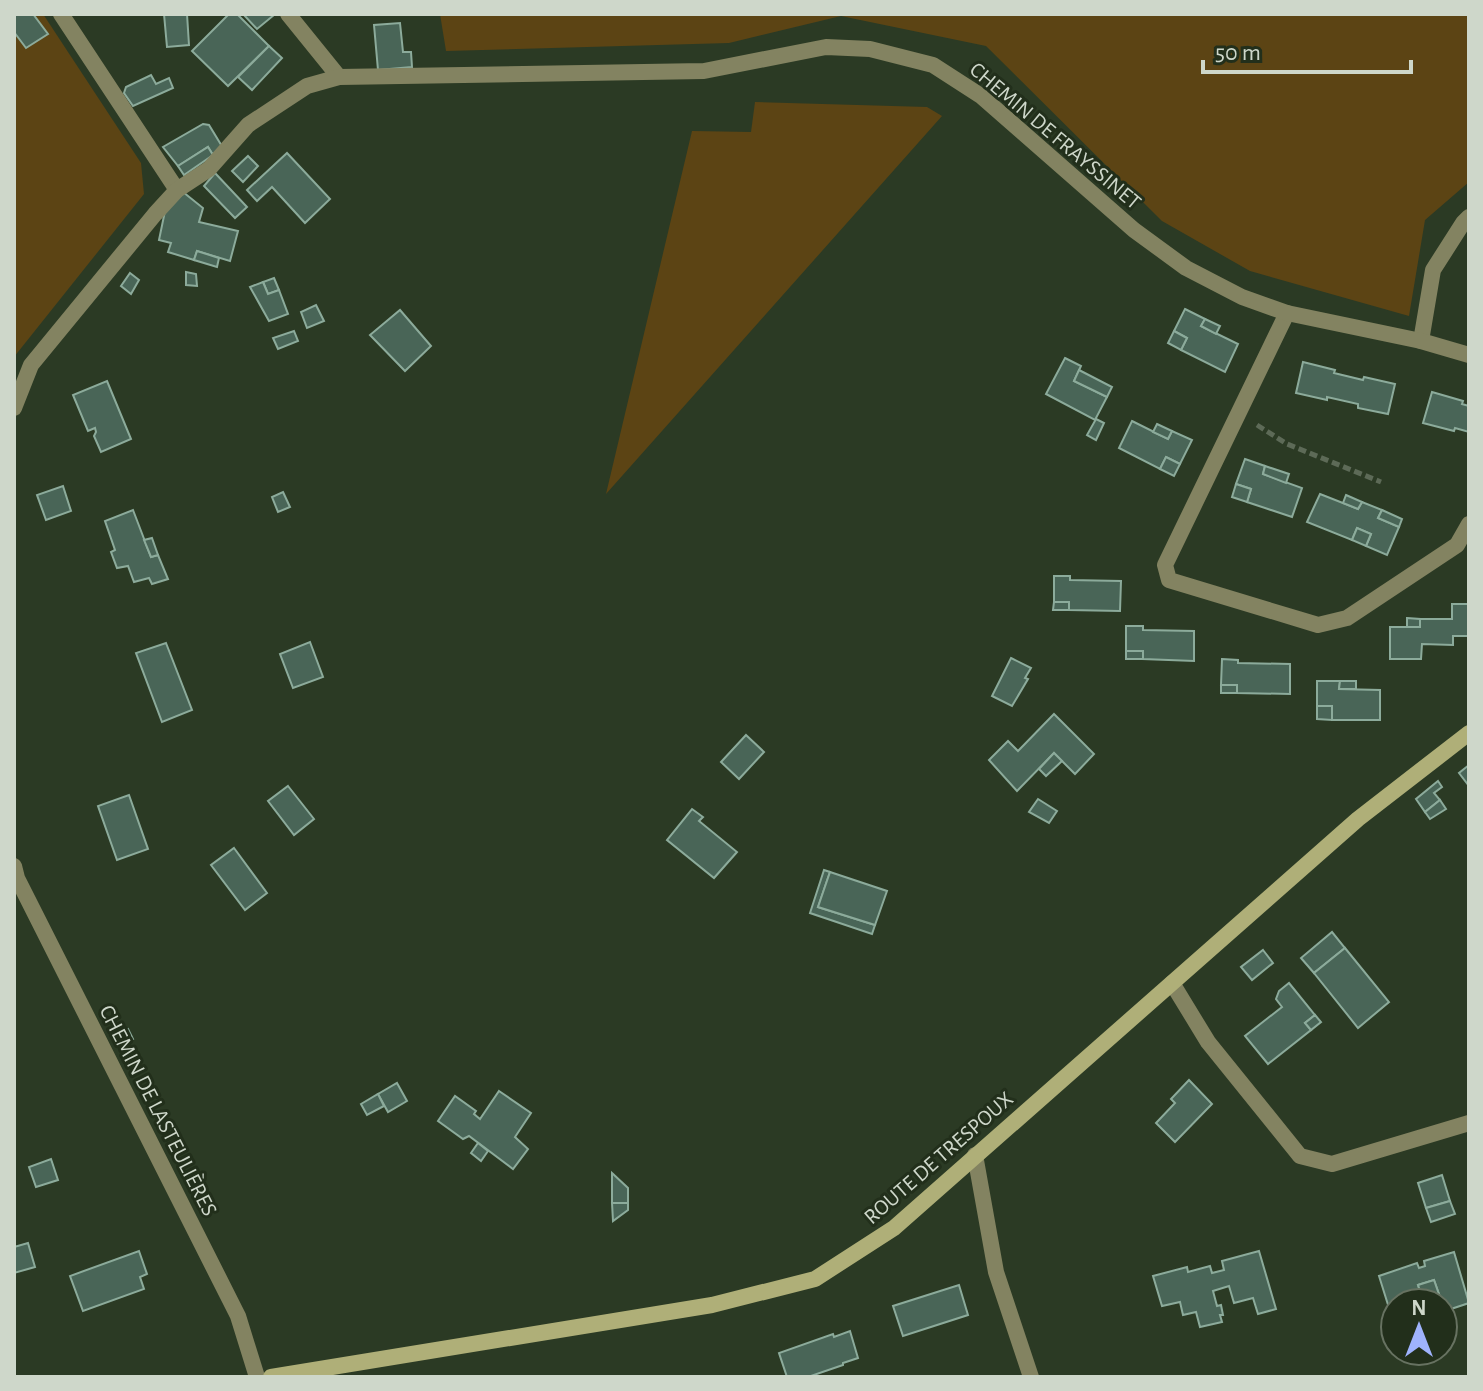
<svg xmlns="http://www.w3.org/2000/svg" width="1483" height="1391" font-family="'Alegreya Sans',sans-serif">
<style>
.green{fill:#5c4414}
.building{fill:#496557;stroke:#8cab9b;stroke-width:2}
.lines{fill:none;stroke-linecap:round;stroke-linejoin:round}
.path{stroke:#5d6a57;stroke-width:5;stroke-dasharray:8 4;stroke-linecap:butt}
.street{stroke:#838361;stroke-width:16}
.secondary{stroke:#afaf78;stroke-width:16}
.labels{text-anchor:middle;stroke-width:6;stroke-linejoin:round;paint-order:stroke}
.street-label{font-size:22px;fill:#ced7ca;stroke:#222f1b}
</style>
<rect width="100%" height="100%" fill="#2b3a24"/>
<!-- green -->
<g class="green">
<polygon points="14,14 43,14 141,163 144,194 14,357"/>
<polygon points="440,14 1469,14 1469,182 1425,220 1409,316 1250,271 1162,221 986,46 841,16 729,43 446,51"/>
<polygon points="755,102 927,107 942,116 606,494 692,131 751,132"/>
</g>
<!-- building -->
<g class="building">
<polygon points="14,14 33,14 48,34 26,48 14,32"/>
<polygon points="164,14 187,14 189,45 167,47"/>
<polygon points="229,14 237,14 269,46 228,86 192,51"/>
<polygon points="243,14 273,14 274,15 257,29"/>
<polygon points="400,23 403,52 411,52 412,67 378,70 374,25"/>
<polygon points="269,46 282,58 252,90 238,77"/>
<polygon points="151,75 156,84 169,78 173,88 133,106 124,93 126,87"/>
<polygon points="203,124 209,125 223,148 213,155 208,147 178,166 163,147"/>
<polygon points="208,147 213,155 184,175 178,166"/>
<polygon points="287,153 330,199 305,223 272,187 257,201 247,190"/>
<polygon points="248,156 258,166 243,182 232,171"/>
<polygon points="215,173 247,207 235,218 204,186"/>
<polygon points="183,192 203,208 199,222 238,231 230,261 197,251 194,260 168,252 171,243 159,240 165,211"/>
<polygon points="197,251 219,258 217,267 194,260"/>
<polygon points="186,272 196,274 197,286 186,285"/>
<polygon points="130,273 139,280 131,294 121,286"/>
<polygon points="274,278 279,290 268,294 263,282"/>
<polygon points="263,282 268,294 279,290 288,314 269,321 250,287"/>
<polygon points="316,305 324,321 307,328 301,312"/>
<polygon points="1185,309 1205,319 1201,326 1238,344 1225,372 1181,350 1187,338 1174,331"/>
<polygon points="400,310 431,346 405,371 370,335"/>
<polygon points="1205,319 1220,326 1216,334 1201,326"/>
<polygon points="294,331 298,341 278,349 273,338"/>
<polygon points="1174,331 1187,338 1181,350 1168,343"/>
<polygon points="1065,358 1081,366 1074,381 1107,397 1095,420 1046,394"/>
<polygon points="1303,362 1335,370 1334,373 1363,380 1364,377 1395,384 1388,414 1358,408 1358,404 1327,397 1327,400 1296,393"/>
<polygon points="1079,370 1112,387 1107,397 1074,381"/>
<polygon points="107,381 131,439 101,452 94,436 96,432 95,428 88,431 73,395"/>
<polygon points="1432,392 1463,401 1462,404 1469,406 1469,432 1455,428 1454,431 1423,423"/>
<polygon points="1096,419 1104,423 1096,440 1087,435"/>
<polygon points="1132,421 1168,439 1172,431 1192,440 1180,464 1166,457 1160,469 1119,448"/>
<polygon points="1157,424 1172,431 1168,439 1153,432"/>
<polygon points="1166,457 1180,464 1174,476 1160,469"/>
<polygon points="1245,459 1265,466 1263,474 1302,488 1292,517 1247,502 1251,489 1236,484"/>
<polygon points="1265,466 1289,474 1286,483 1263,474"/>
<polygon points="1236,484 1251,489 1247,502 1232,497"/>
<polygon points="63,486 71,511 46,520 37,495"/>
<polygon points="283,492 290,507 278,512 272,497"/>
<polygon points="1320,494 1358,509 1362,502 1382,510 1378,518 1399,527 1387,555 1366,546 1371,534 1357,528 1352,540 1307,522"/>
<polygon points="1346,495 1362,502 1358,509 1343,503"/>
<polygon points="133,510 151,557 158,555 168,579 152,584 149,578 134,582 128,566 117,568 111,552 115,550 105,521"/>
<polygon points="1382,510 1402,519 1399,527 1378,518"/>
<polygon points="1357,528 1371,534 1366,546 1352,540"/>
<polygon points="152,538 158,555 151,557 144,540"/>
<polygon points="1054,576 1070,576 1070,580 1121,581 1120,611 1069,610 1069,602 1054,602"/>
<polygon points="1054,602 1069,602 1069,610 1053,610"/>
<polygon points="1452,604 1469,604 1469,636 1453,636 1453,645 1422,644 1421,659 1390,659 1390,627 1420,627 1420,619 1452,619"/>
<polygon points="1407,618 1420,619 1420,627 1407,627"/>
<polygon points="1126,626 1143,626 1143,630 1194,631 1194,661 1143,659 1143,651 1126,651"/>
<polygon points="310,642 323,677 293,688 280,654"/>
<polygon points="166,643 192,710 162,722 136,653"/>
<rect x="1126" y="651" width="17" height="8"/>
<polygon points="1011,658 1031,668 1025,678 1028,679 1012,706 992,696"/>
<polygon points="1222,659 1238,660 1238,663 1290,664 1290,694 1237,693 1237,685 1221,685"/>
<polygon points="1317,681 1340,681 1339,689 1380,690 1380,720 1332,720 1332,706 1317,706"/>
<polygon points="1340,681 1356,681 1356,689 1339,689"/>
<rect x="1221" y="685" width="16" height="8"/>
<polygon points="1317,706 1332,706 1332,720 1317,719"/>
<polygon points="1054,714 1094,754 1075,774 1054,753 1017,791 989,760 1008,741 1018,751"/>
<polygon points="746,735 764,752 739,779 721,762"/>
<polygon points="1054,753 1062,761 1046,776 1039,769"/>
<polygon points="1469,765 1469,786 1459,773"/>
<polygon points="1438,781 1442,787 1434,793 1440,800 1425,812 1416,799"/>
<polygon points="288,786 314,819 294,835 268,801"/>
<polygon points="129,795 148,849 117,860 98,806"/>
<polygon points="1038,799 1057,811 1049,823 1029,812"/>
<polygon points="1440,800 1446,809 1430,819 1425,812"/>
<polygon points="692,809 703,817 699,821 737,852 714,878 667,840"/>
<polygon points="234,848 267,893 245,910 211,865"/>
<polygon points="824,870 830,872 818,907 875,925 872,934 810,913"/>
<polygon points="830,872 887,891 875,925 818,907"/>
<polygon points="1332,932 1345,948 1314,973 1301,958"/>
<polygon points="1345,948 1389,1002 1358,1028 1314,973"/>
<polygon points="1263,950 1273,963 1252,980 1241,967"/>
<polygon points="1289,983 1315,1015 1305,1023 1311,1030 1268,1064 1245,1036 1282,1007 1276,999 1279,991"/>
<polygon points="1315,1015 1321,1022 1311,1030 1305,1023"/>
<polygon points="128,1029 133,1039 125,1043 120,1032"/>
<polygon points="1189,1080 1212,1104 1175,1142 1156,1123 1175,1103 1171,1099"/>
<polygon points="397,1083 407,1101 388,1112 378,1094"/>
<polygon points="499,1091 531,1113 515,1137 528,1149 513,1169 469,1136 463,1139 438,1121 455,1096 476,1111 474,1114 480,1119"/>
<polygon points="378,1094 384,1106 367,1115 361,1104"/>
<polygon points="478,1143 488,1151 481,1161 471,1153"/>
<polygon points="51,1159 58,1180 36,1187 29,1167"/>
<polygon points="612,1173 628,1188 628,1203 612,1203"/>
<polygon points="1442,1175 1450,1201 1426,1208 1418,1183"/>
<polygon points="1450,1201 1455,1214 1431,1222 1426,1208"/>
<polygon points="612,1203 628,1203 628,1210 613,1221"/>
<polygon points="28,1243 35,1267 14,1273 14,1247"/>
<polygon points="139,1251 147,1274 140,1277 144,1289 83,1311 70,1276"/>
<polygon points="1259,1251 1276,1309 1258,1314 1253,1298 1234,1303 1229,1286 1213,1291 1217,1306 1221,1305 1223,1315 1220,1315 1222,1322 1200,1327 1196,1312 1183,1315 1180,1302 1162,1306 1153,1276 1187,1267 1188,1272 1210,1266 1212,1273 1224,1270 1222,1261"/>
<polygon points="1454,1252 1469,1303 1445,1311 1434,1280 1418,1285 1422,1297 1405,1303 1395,1303 1395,1306 1389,1308 1379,1276 1417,1263 1419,1268 1425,1266 1424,1261"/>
<polygon points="1434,1280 1442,1303 1424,1303 1418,1285"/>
<polygon points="959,1285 968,1315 903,1336 893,1306"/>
<polygon points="850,1331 858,1358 843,1363 843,1365 808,1377 787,1377 779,1353 833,1334 834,1337"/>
</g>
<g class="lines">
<!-- path -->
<polyline class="path" points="1257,425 1287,444 1381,482"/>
<!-- street -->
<g class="street">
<polyline points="61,14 177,190"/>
<polyline points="288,14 339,77"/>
<polyline points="1287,313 1165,565 1169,580 1318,625 1347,618 1457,545 1469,524"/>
<polyline points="1421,341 1433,270 1463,223 1469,217"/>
<polyline points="14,408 31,365 155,214 177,190 209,169 248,125 307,86 339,77 704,71 826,47 870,49 933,65 981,96 1134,230 1186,268 1242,297 1287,313 1421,341 1469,355"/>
<polyline points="14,866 17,878 238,1316 257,1377"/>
<polyline points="1172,983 1208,1042 1300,1156 1332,1164 1469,1123"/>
<polyline points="975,1155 996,1272 1031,1377"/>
</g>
<!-- secondary -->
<polyline class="secondary" points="271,1377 712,1305 815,1279 894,1228 1358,819 1469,733"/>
</g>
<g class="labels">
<!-- street labels -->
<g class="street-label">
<text transform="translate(1056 135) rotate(40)" y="8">CHEMIN DE FRAYSSINET</text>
<text transform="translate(159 1110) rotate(63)" y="8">CHEMIN DE LASTEULIÈRES</text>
<text transform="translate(938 1157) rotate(-41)" y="8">ROUTE DE TRESPOUX</text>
</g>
</g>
<!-- border -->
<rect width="1483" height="1391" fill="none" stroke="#ced7ca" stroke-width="32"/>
<!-- north arrow -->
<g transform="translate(1419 1327)"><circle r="38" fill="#222f1b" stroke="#677261" stroke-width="2"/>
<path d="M0-6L14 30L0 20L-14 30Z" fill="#9fb3fd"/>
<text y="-12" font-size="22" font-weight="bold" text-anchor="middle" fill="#ced7ca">N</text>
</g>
<!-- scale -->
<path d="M1203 60v12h208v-12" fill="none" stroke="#ced7ca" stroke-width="4"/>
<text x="1215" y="60" font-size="24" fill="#ced7ca" stroke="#222f1b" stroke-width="6" paint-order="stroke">50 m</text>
</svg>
